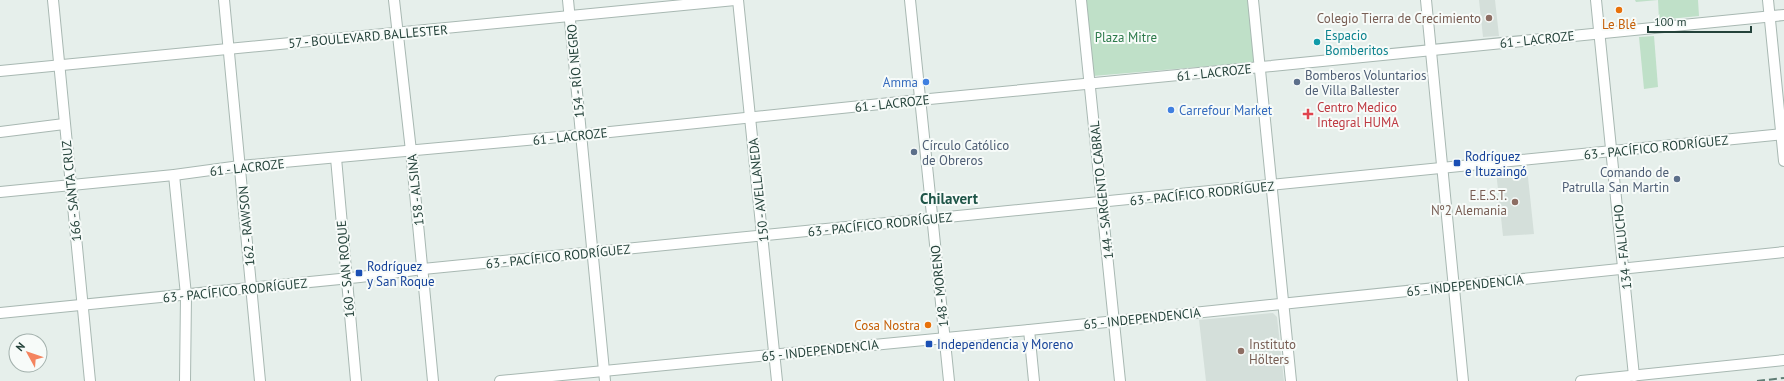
<svg xmlns="http://www.w3.org/2000/svg" width="1784" height="381" font-family="'PT Sans',sans-serif">
<style>
.built{fill:#d4dfda}
.green{fill:#bfe0c8}
.lines{fill:none;stroke-linecap:round;stroke-linejoin:round}
.minor-casing{stroke:#a8b8b2;stroke-width:12}
.minor{stroke:#fff;stroke-width:10}
.rail{stroke:#5f7d75;stroke-width:2;stroke-dasharray:8 4;stroke-linecap:butt}
.food-dot{fill:#e8710a;stroke:#f7fbf9;stroke-width:1.5}
.education-dot{fill:#8d6e63;stroke:#f7fbf9;stroke-width:1.5}
.culture-dot{fill:#0f9aa8;stroke:#f7fbf9;stroke-width:1.5}
.shop-dot{fill:#3f7fe0;stroke:#f7fbf9;stroke-width:1.5}
.service-dot{fill:#5c6f8a;stroke:#f7fbf9;stroke-width:1.5}
.health-dot{fill:#e0444e;stroke:#f7fbf9;stroke-width:1.5}
.transit-dot{fill:#1a4fb4;stroke:#f7fbf9;stroke-width:1.5}
.labels{text-anchor:middle;stroke-width:4;stroke-linejoin:round;paint-order:stroke}
.education-label{font-size:13px;fill:#785e54;stroke:#f7fbf9;text-anchor:end}
.food-label{font-size:13px;fill:#c56008;stroke:#f7fbf9}
.culture-label{font-size:13px;fill:#0d838f;stroke:#f7fbf9;text-anchor:start}
.street-label{font-size:13px;fill:#24423a;stroke:#f7fbf9}
.park-label{font-size:13px;fill:#2d7a4b;stroke:#f7fbf9}
.service-label{font-size:13px;fill:#4e5e75;stroke:#f7fbf9;text-anchor:start}
.shop-label{font-size:13px;fill:#366cbe;stroke:#f7fbf9;text-anchor:end}
.health-label{font-size:13px;fill:#be3a42;stroke:#f7fbf9;text-anchor:start}
.transit-label{font-size:13px;fill:#164399;stroke:#f7fbf9;text-anchor:start}
.quarter-label{font-size:15px;font-weight:bold;fill:#1f5548;stroke:#f7fbf9}
</style>
<rect width="100%" height="100%" fill="#e6efeb"/>
<!-- built -->
<g class="built">
<polygon points="1479,0 1495,0 1499,36 1483,37"/>
<polygon points="1527,168 1534,234 1503,236 1496,171"/>
<polygon points="1273,313 1277,317 1284,381 1206,381 1199,320"/>
</g>
<!-- green -->
<g class="green">
<polygon points="1084,0 1250,0 1257,62 1093,76"/>
<polygon points="1635,0 1698,0 1699,16 1659,20 1658,0 1636,2"/>
<polygon points="1654,36 1658,87 1644,89 1639,37"/>
</g>
<g class="lines">
<defs>
<g id="minor">
<polyline points="53,0 90,381"/>
<polyline points="224,0 260,381"/>
<polyline points="394,0 411,151 433,381"/>
<polyline points="568,0 605,381"/>
<polyline points="738,0 777,381"/>
<polyline points="910,0 949,381"/>
<polyline points="1081,0 1120,381"/>
<polyline points="1253,0 1291,381"/>
<polyline points="1426,0 1463,381"/>
<polyline points="1596,0 1634,376"/>
<polyline points="1768,0 1784,161"/>
<polyline points="0,71 735,0"/>
<polyline points="0,132 64,124"/>
<polyline points="336,158 356,381"/>
<polyline points="174,175 186,295 185,381"/>
<polyline points="0,192 174,175 240,166 581,135 919,100 1261,67 1784,15"/>
<polyline points="0,313 360,277 423,269 1784,134"/>
<polyline points="1029,330 1034,381"/>
<polyline points="500,381 1029,330 1784,252"/>
<polyline points="1581,381 1784,360"/>
</g>
</defs>
<!-- minor casing -->
<use href="#minor" class="minor-casing"/>
<!-- minor -->
<use href="#minor" class="minor"/>
<!-- rail -->
<polyline class="rail" points="1757,381 1784,378"/>
</g>
<!-- markers -->
<g class="food-dot">
<circle cx="1619" cy="10" r="4"/>
<circle cx="928" cy="325" r="4"/>
</g>
<g class="education-dot">
<circle cx="1489" cy="18" r="4"/>
<circle cx="1515" cy="202" r="4"/>
<circle cx="1241" cy="351" r="4"/>
</g>
<circle class="culture-dot" cx="1317" cy="42" r="4"/>
<g class="shop-dot">
<circle cx="926" cy="82" r="4"/>
<circle cx="1171" cy="110" r="4"/>
</g>
<g class="service-dot">
<circle cx="1297" cy="82" r="4"/>
<circle cx="914" cy="152" r="4"/>
<circle cx="1677" cy="179" r="4"/>
</g>
<path class="health-dot" d="M1306 108h4v4h4v4h-4v4h-4v-4h-4v-4h4z"/>
<g class="transit-dot">
<rect x="1453" y="159" width="8" height="8" rx="2"/>
<rect x="355" y="269" width="8" height="8" rx="2"/>
<rect x="925" y="340" width="8" height="8" rx="2"/>
</g>
<g class="labels">
<!-- education labels -->
<g class="education-label">
<text x="1481" y="23">Colegio Tierra de Crecimiento</text>
<text x="1507" y="200">E.E.S.T.<tspan x="1507" dy="15">Nº2 Alemania</tspan></text>
<text x="1249" y="349" text-anchor="start">Instituto<tspan x="1249" dy="15">Hölters</tspan></text>
</g>
<!-- food labels -->
<g class="food-label">
<text x="1619" y="29">Le Blé</text>
<text x="920" y="330" text-anchor="end">Cosa Nostra</text>
</g>
<!-- culture labels -->
<g class="culture-label">
<text x="1325" y="40">Espacio<tspan x="1325" dy="15">Bomberitos</tspan></text>
</g>
<!-- street labels -->
<g class="street-label">
<text transform="translate(368 36) rotate(-5)" y="5">57 - BOULEVARD BALLESTER</text>
<text transform="translate(1537 39) rotate(-6)" y="5">61 - LACROZE</text>
<text transform="translate(575 71) rotate(-95)" y="5">154 - RÍO NEGRO</text>
<text transform="translate(1214 72) rotate(-6)" y="5">61 - LACROZE</text>
<text transform="translate(892 103) rotate(-6)" y="5">61 - LACROZE</text>
<text transform="translate(570 136) rotate(-6)" y="5">61 - LACROZE</text>
<text transform="translate(1656 147) rotate(-6)" y="5">63 - PACÍFICO RODRÍGUEZ</text>
<text transform="translate(247 167) rotate(-6)" y="5">61 - LACROZE</text>
<text transform="translate(415 190) rotate(-96)" y="5">158 - ALSINA</text>
<text transform="translate(758 190) rotate(-96)" y="5">150 - AVELLANEDA</text>
<text transform="translate(1101 190) rotate(-96)" y="5">144 - SARGENTO CABRAL</text>
<text transform="translate(71 191) rotate(-96)" y="5">166 - SANTA CRUZ</text>
<text transform="translate(1202 193) rotate(-6)" y="5">63 - PACÍFICO RODRÍGUEZ</text>
<text transform="translate(880 224) rotate(-6)" y="5">63 - PACÍFICO RODRÍGUEZ</text>
<text transform="translate(246 226) rotate(-95)" y="5">162 - RAWSON</text>
<text transform="translate(1622 247) rotate(-96)" y="5">134 - FALUCHO</text>
<text transform="translate(558 256) rotate(-6)" y="5">63 - PACÍFICO RODRÍGUEZ</text>
<text transform="translate(345 269) rotate(-95)" y="5">160 - SAN ROQUE</text>
<text transform="translate(1465 285) rotate(-6)" y="5">65 - INDEPENDENCIA</text>
<text transform="translate(939 286) rotate(-96)" y="5">148 - MORENO</text>
<text transform="translate(235 290) rotate(-6)" y="5">63 - PACÍFICO RODRÍGUEZ</text>
<text transform="translate(1142 318) rotate(-6)" y="5">65 - INDEPENDENCIA</text>
<text transform="translate(820 350) rotate(-6)" y="5">65 - INDEPENDENCIA</text>
</g>
<!-- park labels -->
<g class="park-label">
<text x="1126" y="42">Plaza Mitre</text>
</g>
<!-- service labels -->
<g class="service-label">
<text x="1305" y="80">Bomberos Voluntarios<tspan x="1305" dy="15">de Villa Ballester</tspan></text>
<text x="922" y="150">Círculo Católico<tspan x="922" dy="15">de Obreros</tspan></text>
<text x="1669" y="177" text-anchor="end">Comando de<tspan x="1669" dy="15">Patrulla San Martin</tspan></text>
</g>
<!-- shop labels -->
<g class="shop-label">
<text x="918" y="87">Amma</text>
<text x="1179" y="115" text-anchor="start">Carrefour Market</text>
</g>
<!-- health labels -->
<g class="health-label">
<text x="1317" y="112">Centro Medico<tspan x="1317" dy="15">Integral HUMA</tspan></text>
</g>
<!-- transit labels -->
<g class="transit-label">
<text x="1465" y="161">Rodríguez<tspan x="1465" dy="15">e Ituzaingó</tspan></text>
<text x="367" y="271">Rodríguez<tspan x="367" dy="15">y San Roque</tspan></text>
<text x="937" y="349">Independencia y Moreno</text>
</g>
<!-- quarter labels -->
<g class="quarter-label">
<text x="949" y="204">Chilavert</text>
</g>
</g>
<!-- north arrow -->
<g transform="translate(28 353) rotate(310)"><circle r="19" fill="#f7fbf9" stroke="#a3b1ad"/>
<path d="M0-3L7 15L0 10L-7 15Z" fill="#f4845f"/>
<text y="-6" font-size="11" font-weight="bold" text-anchor="middle" fill="#24423a">N</text>
</g>
<!-- scale -->
<path d="M1648 26v6h103v-6" fill="none" stroke="#24423a" stroke-width="2"/>
<text x="1654" y="26" font-size="12" fill="#24423a" stroke="#f7fbf9" stroke-width="3" paint-order="stroke">100 m</text>
</svg>
